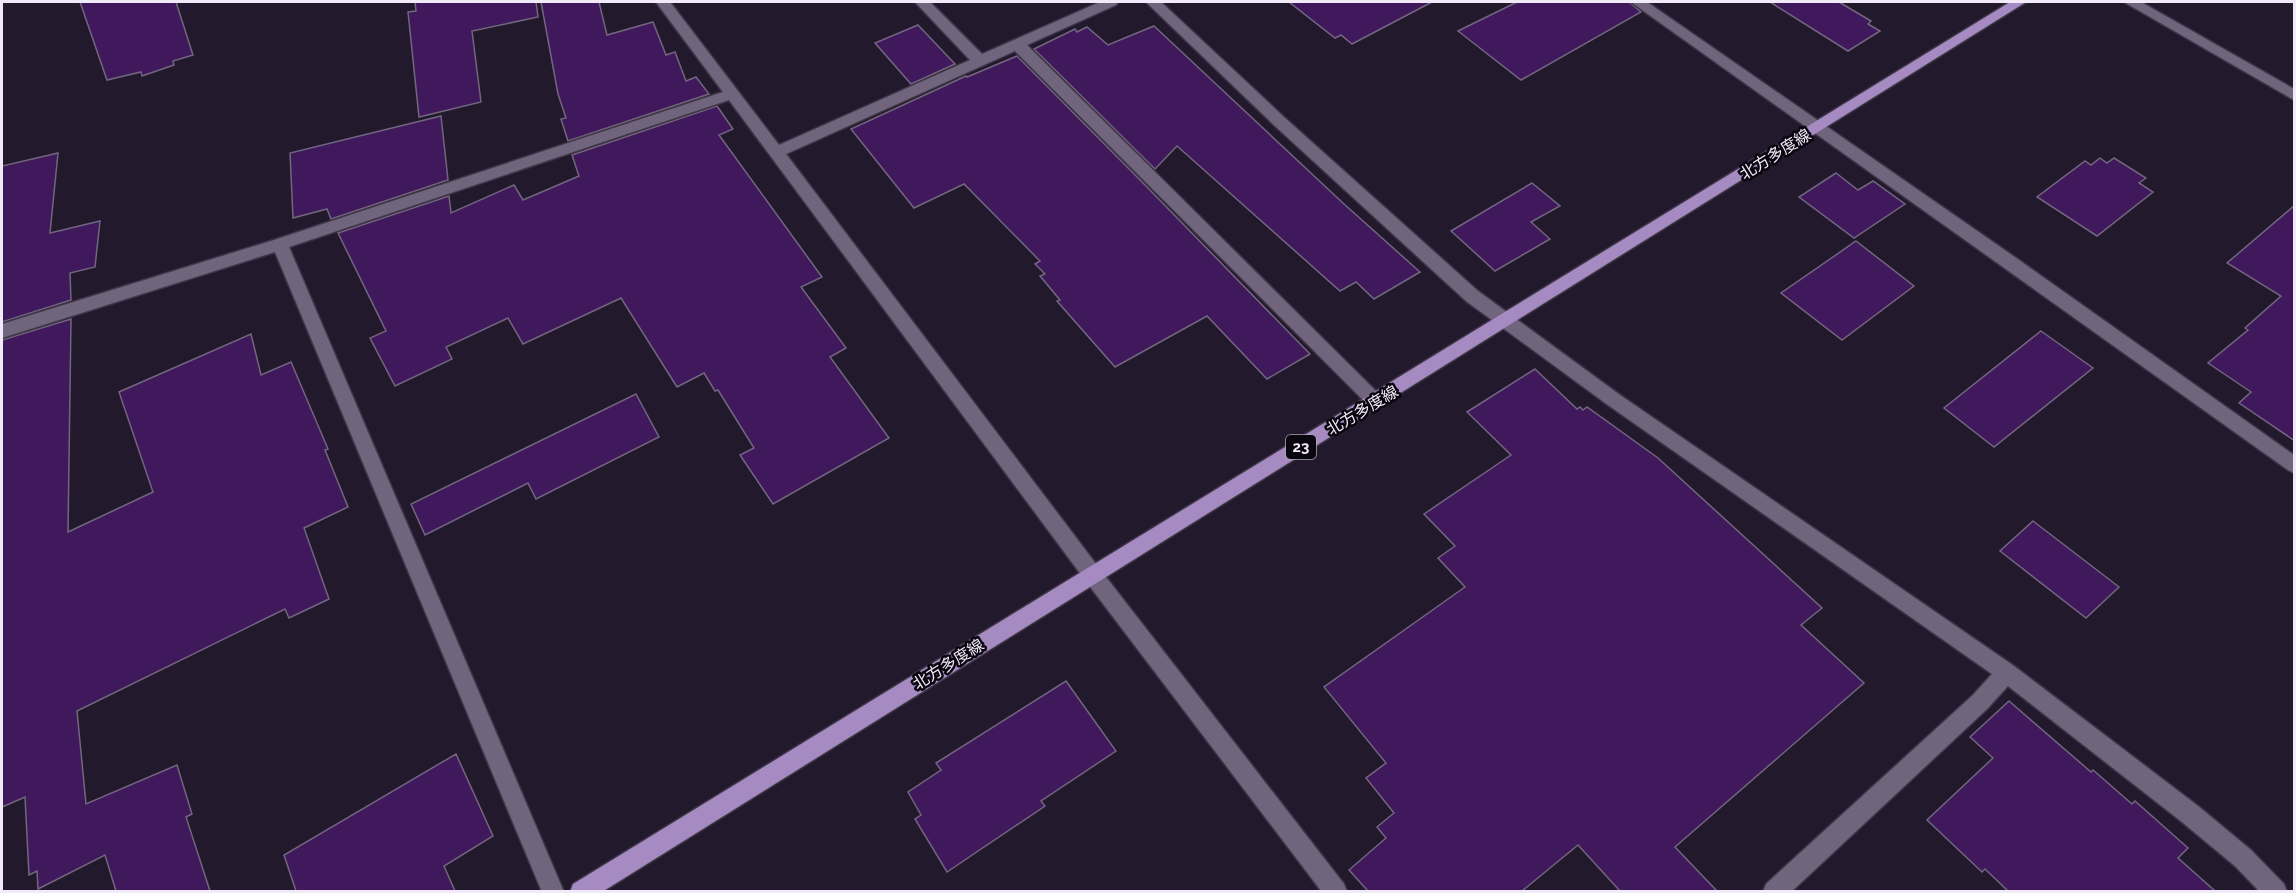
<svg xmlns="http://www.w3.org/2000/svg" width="2296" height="893" font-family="Raleway,'Noto Sans JP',sans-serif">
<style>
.building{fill:#40195d;stroke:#72667f;stroke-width:1.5}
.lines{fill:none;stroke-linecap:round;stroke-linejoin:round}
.minor-casing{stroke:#3f3747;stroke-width:3}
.major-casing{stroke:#3f3747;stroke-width:3}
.minor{fill:#71657e;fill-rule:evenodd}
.major{fill:#a68bc3;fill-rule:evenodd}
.labels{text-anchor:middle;stroke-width:5;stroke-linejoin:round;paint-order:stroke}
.shield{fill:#0a060f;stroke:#aca6b3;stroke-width:1.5}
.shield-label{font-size:15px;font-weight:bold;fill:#f1eaf9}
.street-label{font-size:16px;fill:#f1eaf9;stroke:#0a060f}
</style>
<rect width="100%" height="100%" fill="#23192d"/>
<!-- building -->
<g class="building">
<polygon points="80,2 176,2 193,55 173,61 174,65 142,76 141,72 107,80"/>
<polygon points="415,2 536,2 538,17 472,31 481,102 419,117 408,12 416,11"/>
<polygon points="541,2 599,2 607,35 653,22 666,55 675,52 686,81 696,77 709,94 568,141 561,119 566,118 558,94"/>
<polygon points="1289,2 1432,2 1352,44 1341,35 1335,38"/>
<polygon points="1517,2 1629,2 1641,12 1521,80 1458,31"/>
<polygon points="1770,2 1839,2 1871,21 1868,24 1880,31 1848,51"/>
<polygon points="918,25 955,64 911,84 875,43"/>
<polygon points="1154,26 1344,204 1420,272 1374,299 1356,282 1340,291 1177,146 1155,169 1034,49 1075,29 1077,32 1087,27 1108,45"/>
<polygon points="1017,56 1142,182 1310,354 1267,379 1207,316 1115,367 1057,301 1060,300 1040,276 1045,274 1035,264 1040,261 964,184 914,208 851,129 966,76 967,77"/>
<polygon points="717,106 733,129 719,135 822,277 801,287 846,348 830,357 889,438 773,504 740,455 754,448 718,390 715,391 704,373 677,387 621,298 523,344 508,318 446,347 452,359 395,386 370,338 386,331 338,233 449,196 451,213 514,185 523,200 579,176 572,155"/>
<polygon points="441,116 448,180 331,219 327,209 293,218 290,153"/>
<polygon points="58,153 50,233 100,221 95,267 70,273 71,300 2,322 2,166"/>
<polygon points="2100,158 2107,163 2114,158 2146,178 2139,183 2153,192 2097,236 2037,197 2085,161 2091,165"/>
<polygon points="1836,173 1858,190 1873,181 1905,204 1854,238 1799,197"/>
<polygon points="1532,183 1560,206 1531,222 1550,239 1495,271 1451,231"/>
<polygon points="2295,205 2295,441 2239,403 2251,392 2208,363 2248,330 2245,328 2281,296 2227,263"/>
<polygon points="1856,241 1914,286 1842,340 1781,293"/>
<polygon points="71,319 68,532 153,492 119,392 251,334 261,375 291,362 328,449 325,450 348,507 304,528 329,599 289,618 285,609 77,711 86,804 177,765 192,814 186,817 210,891 116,891 105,855 38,889 37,871 29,875 25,797 2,807 2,340"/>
<polygon points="2041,331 2093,368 1994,447 1944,408"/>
<polygon points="1535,369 1577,409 1580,407 1583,410 1587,407 1658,458 1822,608 1801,625 1864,683 1675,847 1717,891 1620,891 1578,845 1522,891 1368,891 1349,870 1386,838 1377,827 1394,813 1366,778 1386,763 1324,687 1465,587 1438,558 1455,546 1424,514 1511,455 1467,412"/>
<polygon points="636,394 659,437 536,499 528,483 425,535 411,504"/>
<polygon points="2033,521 2119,587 2086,618 2000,551"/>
<polygon points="1066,681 1116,751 1041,801 1045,806 947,872 915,819 921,815 908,792 941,770 936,763"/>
<polygon points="2009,701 2091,772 2093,770 2132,804 2135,801 2188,848 2178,858 2215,891 2008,891 1985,869 1982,872 1927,820 1993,758 1970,737"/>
<polygon points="456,754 493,836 444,866 455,891 296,891 284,855"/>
</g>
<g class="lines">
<defs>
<g id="minor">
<polygon points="656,2 670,2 779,145 970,60 915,2 930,2 982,54 1100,2 1118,2 1116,5 1027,45 1382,397 1385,402 1382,407 1376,409 1370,407 1015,51 786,154 1099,568 1344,884 1347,892 1322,892 1085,580 729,100 289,247 564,892 542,892 275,252 2,338 2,324 274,240 723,92"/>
<polygon points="1146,2 1161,2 1285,118 1478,291 1620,395 2014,666 2198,806 2251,850 2284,884 2287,892 2260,892 2235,866 2182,822 2008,686 1987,709 1791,892 1763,892 1766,884 1973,695 1992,674 1608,405 1466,301 1275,126"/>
<polygon points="1631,2 1647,2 2019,260 2294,455 2294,473 2288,470"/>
<polygon points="2124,2 2141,2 2294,89 2294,100"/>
</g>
<polygon id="major" points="2010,2 2026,2 602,892 570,892 573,884"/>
</defs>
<!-- minor casing -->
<use href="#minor" class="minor-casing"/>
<!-- major casing -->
<use href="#major" class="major-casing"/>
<!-- minor -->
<use href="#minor" class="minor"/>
<!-- major -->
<use href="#major" class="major"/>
</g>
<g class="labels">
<!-- shield labels -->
<rect class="shield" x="1286" y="435" width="30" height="24" rx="4.5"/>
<g class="shield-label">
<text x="1301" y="452">23</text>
</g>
<!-- street labels -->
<g class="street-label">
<text transform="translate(1775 154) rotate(-32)" y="6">北方多度線</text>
<text transform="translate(1362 410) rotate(-31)" y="6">北方多度線</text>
<text transform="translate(948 664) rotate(-32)" y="6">北方多度線</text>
</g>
</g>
<!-- border -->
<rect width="2296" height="893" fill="none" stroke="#f1eaf9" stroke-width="6"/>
</svg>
